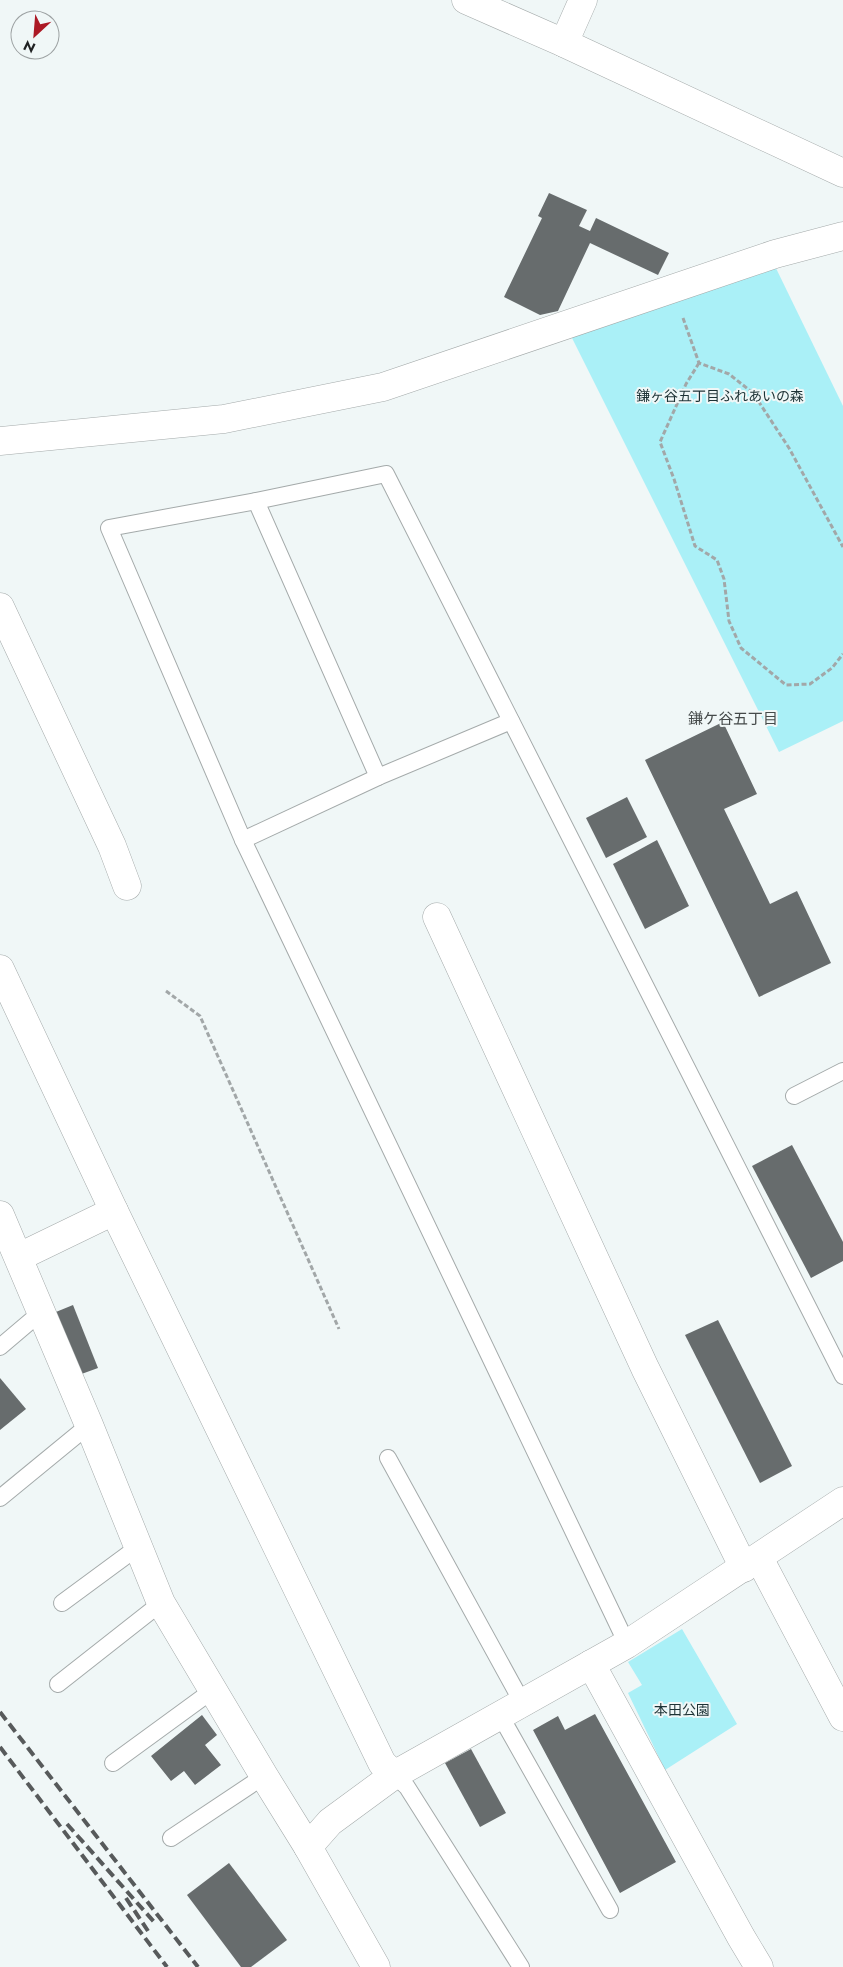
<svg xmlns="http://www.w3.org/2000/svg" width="843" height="1967" font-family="Jost,'Noto Sans JP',sans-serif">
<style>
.green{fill:#aaf0f7}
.building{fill:#676c6d}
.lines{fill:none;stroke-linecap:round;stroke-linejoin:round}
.lane-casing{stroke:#a4aaaa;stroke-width:18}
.street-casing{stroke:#a4aaaa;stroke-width:29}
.path{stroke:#a2a7a8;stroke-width:3;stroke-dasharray:5 2.5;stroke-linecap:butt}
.lane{stroke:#fff;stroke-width:16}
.street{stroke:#fff;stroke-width:28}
.rail{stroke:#575a5b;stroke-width:4;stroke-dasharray:10 5;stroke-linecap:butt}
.labels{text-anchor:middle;stroke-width:4;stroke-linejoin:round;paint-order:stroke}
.park-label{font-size:14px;fill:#1d3235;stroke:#f0f7f7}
.neighbourhood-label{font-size:15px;fill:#454a4a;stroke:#f0f7f7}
</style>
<rect width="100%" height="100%" fill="#f0f7f7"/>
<!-- green -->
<g class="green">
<polygon points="772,260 843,406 843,721 779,752 571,336"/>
<polygon points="682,1629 737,1724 665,1770 628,1693 642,1685 628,1662"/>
</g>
<!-- building -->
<g class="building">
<polygon points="549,193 587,210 579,226 590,231 596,218 669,253 658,275 590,243 558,311 540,315 504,297 542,218 538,216"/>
<polygon points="723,722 757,794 724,809 770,904 797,891 831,963 759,997 645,760"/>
<polygon points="627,797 647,837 606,858 586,818"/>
<polygon points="657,840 689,906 645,929 613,864"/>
<polygon points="792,1145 843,1242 843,1261 811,1278 752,1166"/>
<polygon points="73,1305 98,1368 76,1376 51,1314"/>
<polygon points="718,1320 792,1466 760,1483 685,1335"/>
<polygon points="0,1378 26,1409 0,1430"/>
<polygon points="595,1714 676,1862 620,1893 533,1730 558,1716 565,1730"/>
<polygon points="202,1715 217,1735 205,1745 221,1765 195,1785 184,1771 171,1781 151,1756"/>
<polygon points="471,1749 506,1813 480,1827 445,1763"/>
<polygon points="229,1863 287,1940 251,1967 241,1967 187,1895"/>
</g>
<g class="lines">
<defs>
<g id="lane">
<polyline points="256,501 378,777"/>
<polyline points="243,840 378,777 511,721"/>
<polyline points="794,1096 843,1071"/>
<polyline points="0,1347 40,1313"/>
<polyline points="388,1458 522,1702"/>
<polyline points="0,1498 89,1425"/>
<polyline points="62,1603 138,1547"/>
<polyline points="627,1644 243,840 109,528 256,501 386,474 843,1376"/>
<polyline points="58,1684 161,1603"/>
<polyline points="500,1715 610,1910"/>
<polyline points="113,1763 213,1690"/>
<polyline points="394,1775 407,1787 521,1967"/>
<polyline points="171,1838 264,1776"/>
</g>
<g id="street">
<polyline points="466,0 564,43 843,173"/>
<polyline points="564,43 583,0"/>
<polyline points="0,441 224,419 383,387 775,254 843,236"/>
<polyline points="0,607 112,846 127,886"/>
<polyline points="437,917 645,1368 744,1568"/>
<polyline points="0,969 114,1211 382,1763 394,1775"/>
<polyline points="0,1215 89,1425 161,1603 264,1776 308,1847"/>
<polyline points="19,1257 114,1211"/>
<polyline points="759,1558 843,1717"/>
<polyline points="591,1664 741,1937 759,1967"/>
<polyline points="376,1967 308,1847 330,1822 394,1775 627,1644 843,1501"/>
</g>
</defs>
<!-- lane casing -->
<use href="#lane" class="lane-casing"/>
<!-- street casing -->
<use href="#street" class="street-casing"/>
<!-- path -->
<g class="path">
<polyline points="683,318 699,363 729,374 753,393 789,448 843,547"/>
<polyline points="699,363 686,384 660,442 674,479 695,546 717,560 724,579 729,621 741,648 786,685 810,684 832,668 843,654"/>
<polyline points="166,991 200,1016 339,1329"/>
</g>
<!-- lane -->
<use href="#lane" class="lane"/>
<!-- street -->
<use href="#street" class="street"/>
<!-- rail -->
<g class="rail">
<polyline points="0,1712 198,1967"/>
<polyline points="0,1747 167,1967"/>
<polyline points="67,1824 155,1923"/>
<polyline points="126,1898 148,1931"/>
</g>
</g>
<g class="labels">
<!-- park labels -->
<g class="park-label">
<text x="720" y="401">鎌ヶ谷五丁目ふれあいの森</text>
<text x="682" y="1715">本田公園</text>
</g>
<!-- neighbourhood labels -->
<g class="neighbourhood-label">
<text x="733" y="724">鎌ケ谷五丁目</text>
</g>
</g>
<!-- north arrow -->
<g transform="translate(35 35) rotate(206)"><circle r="24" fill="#f0f7f7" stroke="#9ca1a2"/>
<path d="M0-4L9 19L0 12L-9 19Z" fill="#ac1925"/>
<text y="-8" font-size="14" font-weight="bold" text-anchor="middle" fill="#1f2122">N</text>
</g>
</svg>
